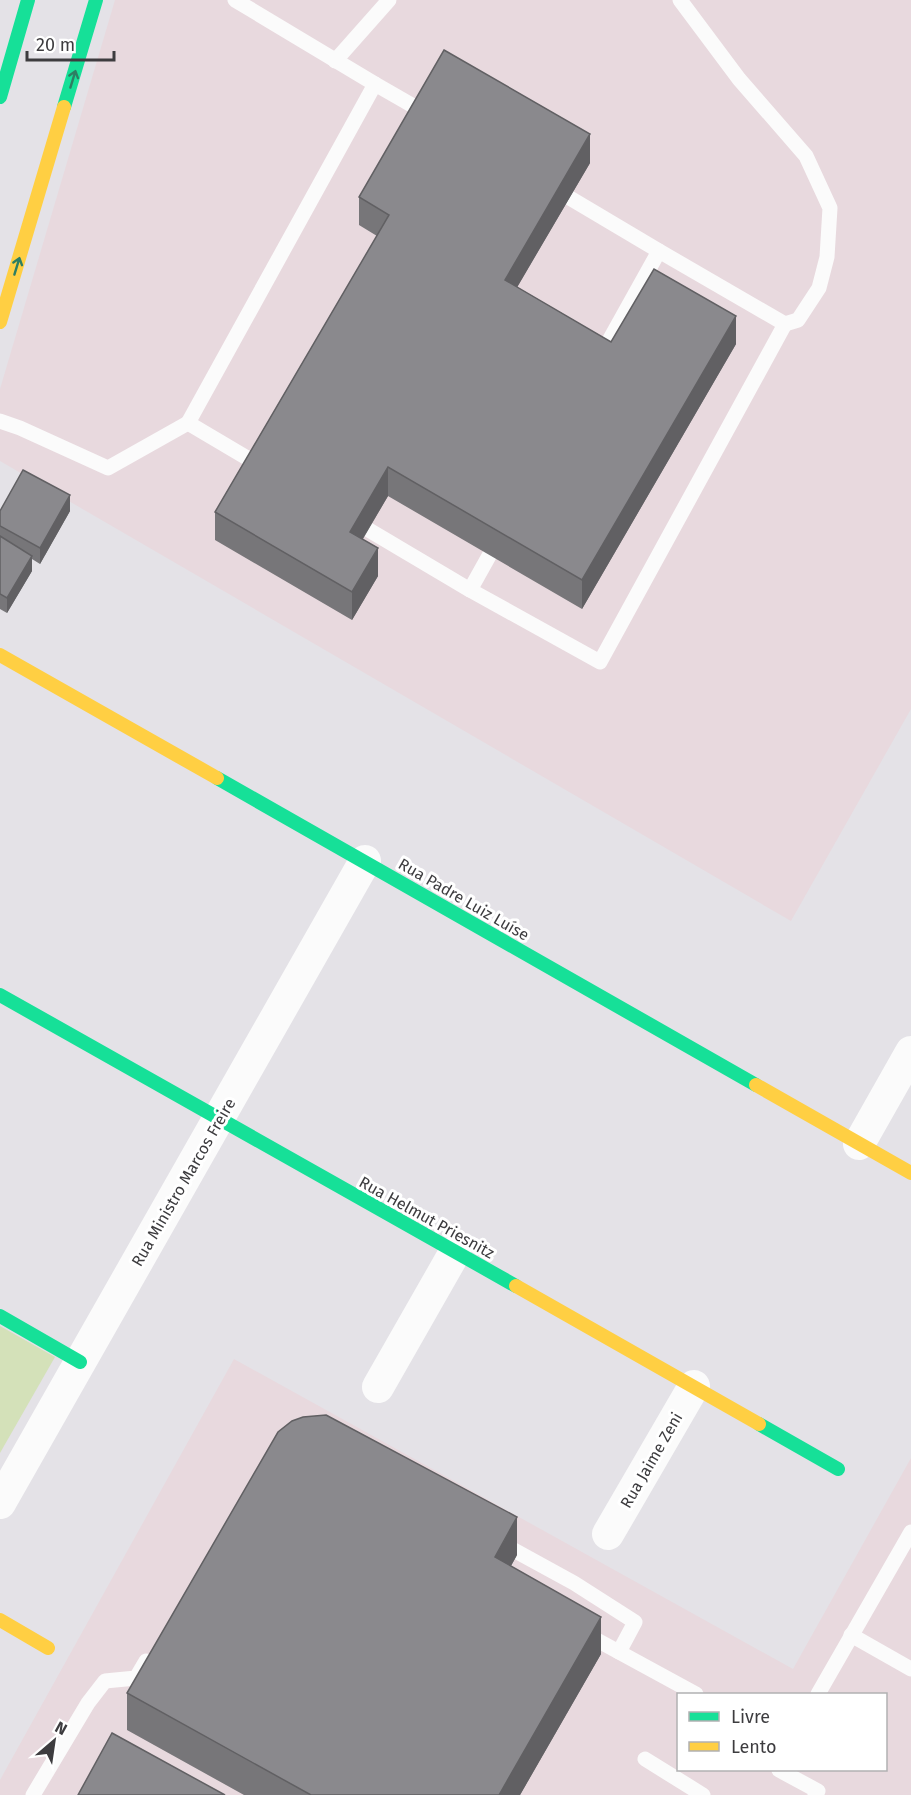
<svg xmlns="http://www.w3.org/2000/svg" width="911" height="1795" font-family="'Fira Sans',sans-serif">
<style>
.industrial{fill:#e8d9de;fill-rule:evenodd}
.green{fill:#d4e1b9}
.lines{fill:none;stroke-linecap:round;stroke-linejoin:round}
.lane{stroke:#fbfbfb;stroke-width:15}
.street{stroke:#fbfbfb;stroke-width:32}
.fast{stroke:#16e098;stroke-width:14}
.slow{stroke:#ffcf43;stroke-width:14}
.wall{fill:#777679}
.shaded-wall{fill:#616063}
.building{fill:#8a898d;stroke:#616063;stroke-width:1.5}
.oneway{stroke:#2d7e63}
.labels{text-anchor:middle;stroke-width:6;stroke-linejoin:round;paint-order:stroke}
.street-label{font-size:16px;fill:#3d3c3f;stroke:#fff}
</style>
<rect width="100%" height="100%" fill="#e4e2e7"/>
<!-- industrial -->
<g class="industrial">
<polygon points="115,0 911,0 911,709 791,921 0,461 0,389"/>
<path d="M234 1359 793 1669 911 1458V1795H0V1780ZM678 1694H886V1770H678Z"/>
</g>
<!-- green -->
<polygon class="green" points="0,1326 55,1357 0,1453"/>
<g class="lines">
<!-- lane -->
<g class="lane">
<polyline points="235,0 375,84 188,423 264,468"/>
<polyline points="680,0 739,79 806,156 830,208 827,257 819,288 798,320 785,324"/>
<polyline points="335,61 389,0"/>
<polyline points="375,84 429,115"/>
<polyline points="553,188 659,251"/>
<polyline points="0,421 20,428 108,468 188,423"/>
<polyline points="352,520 470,590 600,662 785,324 659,251 600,357"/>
<polyline points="470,590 499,538"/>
<polyline points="501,1543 574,1583 635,1622 619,1652"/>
<polyline points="584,1633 696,1694"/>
<polyline points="851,1635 911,1669"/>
<polyline points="818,1694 911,1532"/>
<polyline points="645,1759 703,1795"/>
<polyline points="779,1770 818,1791 815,1795"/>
<polyline points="33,1795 88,1703 105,1681 136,1678 146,1661"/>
</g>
<!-- street -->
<g class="street">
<polyline points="859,1144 911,1052"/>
<polyline points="378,1387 455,1252"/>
<polyline points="0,1503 365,861"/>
<polyline points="608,1534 694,1386"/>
</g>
<!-- fast -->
<g class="fast">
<polyline points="0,97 28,0"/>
<polyline points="64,107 96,0"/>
<polyline points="217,778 756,1085"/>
<polyline points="0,995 516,1286"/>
<polyline points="0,1316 80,1362"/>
<polyline points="759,1424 838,1469"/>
</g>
<!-- slow -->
<g class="slow">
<polyline points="0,322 64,107"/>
<polyline points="0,655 217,778"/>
<polyline points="756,1085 911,1173"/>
<polyline points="516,1286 759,1424"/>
<polyline points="0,1620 48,1648"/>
</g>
</g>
<!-- wall -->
<g class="wall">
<polygon points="590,163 517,287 611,342 736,344 582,609 388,496 363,539 378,576 352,620 215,540 215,512 377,236 359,225 359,197"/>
<polygon points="0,511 70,511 40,564 32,559 32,571 7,613 0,609"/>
<polygon points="517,1555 511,1566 601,1654 520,1795 244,1795 127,1730 127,1693"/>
</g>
<!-- shaded-wall -->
<g class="shaded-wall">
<polygon points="590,134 590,163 505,308 505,280"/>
<polygon points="736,316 736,344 582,609 582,580"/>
<polygon points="388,467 388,496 350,560 350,532"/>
<polygon points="70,495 70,511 40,564 40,548"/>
<polygon points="378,548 378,576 352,620 352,592"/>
<polygon points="32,556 32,571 7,613 7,598"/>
<polygon points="517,1517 517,1555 495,1594 495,1557"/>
<polygon points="601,1617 601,1654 520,1795 499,1795"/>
</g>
<!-- building -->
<g class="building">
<polygon points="444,50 590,134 505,280 611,342 654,269 736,316 582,580 388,467 350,532 378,548 352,592 215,512 389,215 359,197"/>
<polygon points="23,470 70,495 40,548 0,526 0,511"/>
<polygon points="0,536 32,556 7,598 0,594"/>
<polygon points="326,1415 517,1517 495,1557 601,1617 499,1795 311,1795 127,1693 278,1432 292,1421 303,1417"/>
<polygon points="112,1733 225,1795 78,1795"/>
</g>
<!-- one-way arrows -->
<defs><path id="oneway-shaft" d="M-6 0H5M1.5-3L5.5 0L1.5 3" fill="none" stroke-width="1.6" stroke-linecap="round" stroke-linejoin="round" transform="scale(1.5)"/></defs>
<g class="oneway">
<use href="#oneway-shaft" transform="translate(73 79) rotate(-73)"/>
<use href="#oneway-shaft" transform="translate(17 266) rotate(-73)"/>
</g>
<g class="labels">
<!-- street labels -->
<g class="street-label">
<text transform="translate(464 899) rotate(30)" y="6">Rua Padre Luiz Luíse</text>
<text transform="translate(183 1182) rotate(-60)" y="6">Rua Ministro Marcos Freire</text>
<text transform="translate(427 1217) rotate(29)" y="6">Rua Helmut Priesnitz</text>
<text transform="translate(651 1460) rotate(-60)" y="6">Rua Jaime Zeni</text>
</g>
</g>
<!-- legend -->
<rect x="677" y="1693" width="210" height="78" fill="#ffffff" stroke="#b1b1b2" stroke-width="1.5"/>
<rect x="689" y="1712" width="30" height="9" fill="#16e098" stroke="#b1b1b2" stroke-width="1.5"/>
<text x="731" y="1723" font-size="18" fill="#3d3c3f">Livre</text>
<rect x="689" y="1742" width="30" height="9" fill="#ffcf43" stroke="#b1b1b2" stroke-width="1.5"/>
<text x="731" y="1753" font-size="18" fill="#3d3c3f">Lento</text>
<!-- north arrow -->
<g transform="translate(54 1741) rotate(29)" stroke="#ffffff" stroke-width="4.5" paint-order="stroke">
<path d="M0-4.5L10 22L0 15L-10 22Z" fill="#3d3c3f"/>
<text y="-9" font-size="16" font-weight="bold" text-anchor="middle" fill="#3d3c3f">N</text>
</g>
<!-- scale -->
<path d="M27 51v9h87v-9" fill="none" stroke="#3d3c3f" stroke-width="3"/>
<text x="36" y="51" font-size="18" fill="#3d3c3f" stroke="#ffffff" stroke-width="4.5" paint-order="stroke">20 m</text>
</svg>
